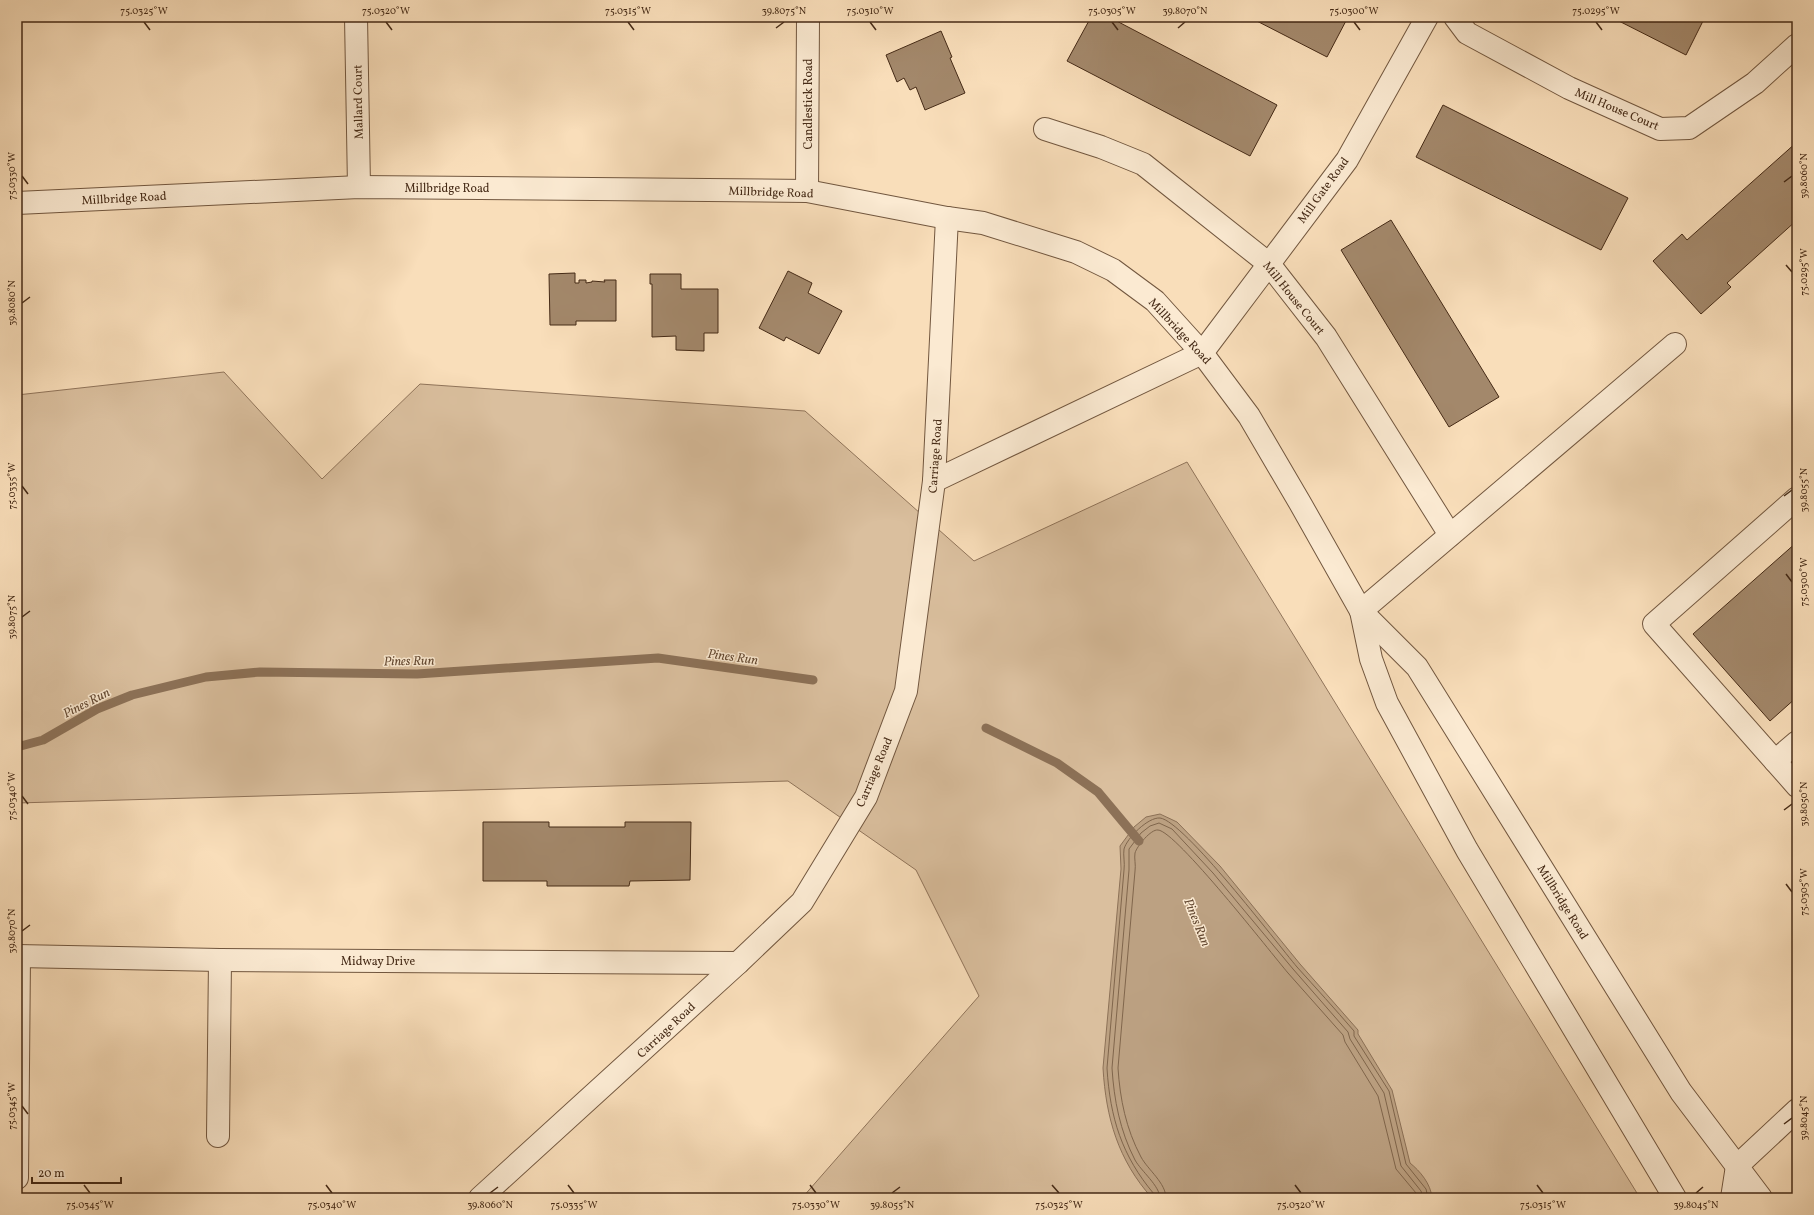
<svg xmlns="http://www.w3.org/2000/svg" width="1814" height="1215" font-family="Vollkorn,serif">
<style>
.green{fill:#dabf9e;stroke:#90745a}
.water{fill:#bca182;stroke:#8c7157}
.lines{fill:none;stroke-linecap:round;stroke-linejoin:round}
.shore{stroke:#80664c;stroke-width:1}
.stream{stroke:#8c7157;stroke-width:9}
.building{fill:#a3886b;stroke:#452a16}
.minor-casing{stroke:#72573f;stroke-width:24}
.minor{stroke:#fbead2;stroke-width:22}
.ticks{fill:none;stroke:#452a16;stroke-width:1.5}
.labels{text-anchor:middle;stroke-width:3;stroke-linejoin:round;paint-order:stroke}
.street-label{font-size:12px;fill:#452a16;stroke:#fbead2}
.water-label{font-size:13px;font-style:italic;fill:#634831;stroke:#fbead2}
.neatline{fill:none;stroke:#452a16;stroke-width:1.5}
.ticks-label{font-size:10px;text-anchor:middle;fill:#452a16}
</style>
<rect width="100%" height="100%" fill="#f9deba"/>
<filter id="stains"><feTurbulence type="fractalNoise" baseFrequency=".005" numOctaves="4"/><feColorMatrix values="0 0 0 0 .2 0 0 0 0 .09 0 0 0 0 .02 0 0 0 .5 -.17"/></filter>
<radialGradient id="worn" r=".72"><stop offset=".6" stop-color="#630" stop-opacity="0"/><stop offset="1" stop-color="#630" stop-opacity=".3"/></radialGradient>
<!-- green -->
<polygon class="green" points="224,372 322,479 420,384 805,411 974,561 1187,462 1640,1198 802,1198 979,996 916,870 788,781 17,803 17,395"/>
<!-- water -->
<path class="water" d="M1160 814 1177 822 1220 866 1300 964 1358 1030V1034L1392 1090 1410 1163C1420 1171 1431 1184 1432 1198H1152C1118 1160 1106 1118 1103 1068L1121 869 1120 846 1134 827 1146 817Z"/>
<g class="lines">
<!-- shore -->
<g class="shore">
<path d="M1155 1198 1154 1194C1122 1156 1110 1118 1107 1068L1124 870C1125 863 1123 855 1124 849 1127 838 1148 817 1160 818 1184 821 1276 942 1297 967 1316 988 1335 1009 1354 1031V1036L1389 1091 1406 1164 1426 1189 1428 1198"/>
<path d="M1160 1198C1160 1186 1141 1171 1135 1160 1120 1131 1114 1100 1112 1068L1129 870V849L1141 833 1150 826 1159 823 1172 829 1213 873 1293 969 1348 1032 1350 1039 1384 1093 1401 1166 1421 1191 1423 1198"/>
<path d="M1166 1198C1166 1183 1148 1170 1141 1157 1126 1129 1120 1099 1118 1068L1135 871C1136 865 1134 858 1135 853 1137 846 1151 829 1158 830 1176 831 1271 953 1288 973 1306 994 1325 1014 1343 1035L1345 1042 1378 1096 1396 1169 1416 1193 1417 1198"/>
</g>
<!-- stream -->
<g class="stream">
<polyline points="986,728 1057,763 1098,792 1139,841"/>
<polyline points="17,747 43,740 97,709 132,695 206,677 260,672 417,674 658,658 813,680"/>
</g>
</g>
<!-- building -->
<g class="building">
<polygon points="1091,17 1109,17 1277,105 1250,156 1067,61"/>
<polygon points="1249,17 1348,17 1327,57"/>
<polygon points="1611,17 1705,17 1686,55"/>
<polygon points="941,31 952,57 950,58 965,93 925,110 916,87 910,90 904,78 897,82 886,55"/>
<polygon points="1443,105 1628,198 1601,250 1416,157"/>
<polygon points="1797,142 1797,220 1727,283 1731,287 1701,314 1653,261 1682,234 1687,240"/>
<polygon points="1391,220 1499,397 1449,427 1341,250"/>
<polygon points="788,271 812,283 808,293 842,311 819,354 786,337 784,341 759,328"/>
<polygon points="575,273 575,283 579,283 579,280 586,280 586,283 592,282 592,281 605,282 604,280 616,280 616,321 576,321 576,325 550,325 549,274"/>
<polygon points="650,274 681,274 681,289 718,289 718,333 704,333 704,351 676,350 676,336 652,337 652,284 650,284"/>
<polygon points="1797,542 1797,697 1770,721 1693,634"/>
<polygon points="483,822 549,822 549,827 625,827 625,822 691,822 690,880 630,881 629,886 547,886 547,881 483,881"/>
</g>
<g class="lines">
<defs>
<g id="minor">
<polyline points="356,17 359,187"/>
<polyline points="1455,17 1467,33 1569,88 1660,129 1689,128 1755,83 1797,45"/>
<polyline points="1045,129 1101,147 1143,164 1269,264 1326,337 1450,535"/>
<polyline points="807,191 808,17"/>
<polyline points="17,203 359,187 807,191 947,218 983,223 1076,252 1113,270 1155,301 1202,353 1249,416 1300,503 1361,611 1371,659 1387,703 1467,850 1675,1198"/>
<polyline points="934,481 1202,353 1347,160 1427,17"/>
<polyline points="1797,498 1654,624 1797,786"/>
<polyline points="1361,611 1417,667 1681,1092 1761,1198"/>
<polyline points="1361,611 1675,344"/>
<polyline points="1775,761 1797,742"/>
<polyline points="17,956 220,960 738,963"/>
<polyline points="218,1136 220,960"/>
<polyline points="17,1178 19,956"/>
<polyline points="480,1198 738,963 802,902 866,797 906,691 934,481 947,218"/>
<polyline points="1732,1198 1737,1166 1797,1110"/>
</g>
</defs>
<!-- minor casing -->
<use href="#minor" class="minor-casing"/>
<!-- minor -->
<use href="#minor" class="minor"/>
</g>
<!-- ticks -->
<path class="ticks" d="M144 22 150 30M386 22 392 30M628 22 634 30M870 22 876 30M1112 22 1118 30M1354 22 1360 30M1596 22 1602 30M776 28 784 22M1178 28 1185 22M22 176 28 184M1784 182 1792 176M1786 265 1792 272M22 303 30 297M22 486 28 494M1784 496 1792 490M1786 574 1792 582M22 617 30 611M22 796 28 804M1784 810 1792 804M1786 884 1792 892M22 931 30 925M22 1106 28 1114M1784 1124 1792 1118M84 1185 90 1193M326 1185 332 1193M568 1185 574 1193M810 1185 816 1193M1052 1185 1059 1193M1295 1185 1301 1193M1537 1185 1543 1193M490 1193 498 1187M892 1193 900 1187M1696 1193 1703 1187"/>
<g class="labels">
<!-- street labels -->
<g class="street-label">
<text transform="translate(358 102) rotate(-91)" y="4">Mallard Court</text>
<text transform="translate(808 104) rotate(-90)" y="4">Candlestick Road</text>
<text transform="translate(1617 109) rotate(23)" y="4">Mill House Court</text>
<text x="447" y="192">Millbridge Road</text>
<text transform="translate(1323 190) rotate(-54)" y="4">Mill Gate Road</text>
<text transform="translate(771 192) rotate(2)" y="4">Millbridge Road</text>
<text transform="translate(124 198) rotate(-3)" y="4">Millbridge Road</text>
<text transform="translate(1294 298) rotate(51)" y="4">Mill House Court</text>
<text transform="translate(1180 331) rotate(47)" y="4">Millbridge Road</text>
<text transform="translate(935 456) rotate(-86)" y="4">Carriage Road</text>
<text transform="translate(874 772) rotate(-67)" y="4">Carriage Road</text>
<text transform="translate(1563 902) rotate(58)" y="4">Millbridge Road</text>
<text x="378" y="965">Midway Drive</text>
<text transform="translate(666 1030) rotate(-43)" y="4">Carriage Road</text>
</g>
<!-- water labels -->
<g class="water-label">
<text transform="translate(733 656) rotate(8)" y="5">Pines Run</text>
<text transform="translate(409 660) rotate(-1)" y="5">Pines Run</text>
<text transform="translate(86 702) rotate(-27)" y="5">Pines Run</text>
<text transform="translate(1198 922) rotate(68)" y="5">Pines Run</text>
</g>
</g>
<!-- margin -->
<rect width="1814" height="1215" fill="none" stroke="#f9deba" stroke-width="44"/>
<!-- scale -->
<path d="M32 1177v6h89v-6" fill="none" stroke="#452a16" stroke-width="2"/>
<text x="38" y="1177" font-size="12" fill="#452a16" stroke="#fbead2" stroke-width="3" paint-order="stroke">20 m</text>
<rect x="22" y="22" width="1770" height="1171" class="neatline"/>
<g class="ticks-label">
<text x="144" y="14">75.0325°W</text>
<text x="386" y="14">75.0320°W</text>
<text x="628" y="14">75.0315°W</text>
<text x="784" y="14">39.8075°N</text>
<text x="870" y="14">75.0310°W</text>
<text x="1112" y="14">75.0305°W</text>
<text x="1185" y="14">39.8070°N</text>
<text x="1354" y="14">75.0300°W</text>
<text x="1596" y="14">75.0295°W</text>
<text transform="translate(1803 176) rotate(-90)" y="4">39.8060°N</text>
<text transform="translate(11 176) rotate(-90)" y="4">75.0330°W</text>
<text transform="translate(1803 272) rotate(-90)" y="4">75.0295°W</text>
<text transform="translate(11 303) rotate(-90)" y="4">39.8080°N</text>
<text transform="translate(11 486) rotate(-90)" y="4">75.0335°W</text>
<text transform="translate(1803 490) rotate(-90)" y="4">39.8055°N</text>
<text transform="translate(1803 582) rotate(-90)" y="4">75.0300°W</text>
<text transform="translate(11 617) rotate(-90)" y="4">39.8075°N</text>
<text transform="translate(11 796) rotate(-90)" y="4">75.0340°W</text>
<text transform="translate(1803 804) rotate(-90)" y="4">39.8050°N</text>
<text transform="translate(1803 892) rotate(-90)" y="4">75.0305°W</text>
<text transform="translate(11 931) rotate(-90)" y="4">39.8070°N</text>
<text transform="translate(11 1106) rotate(-90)" y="4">75.0345°W</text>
<text transform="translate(1803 1118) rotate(-90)" y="4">39.8045°N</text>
<text x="90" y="1208">75.0345°W</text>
<text x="332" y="1208">75.0340°W</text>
<text x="490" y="1208">39.8060°N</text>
<text x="574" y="1208">75.0335°W</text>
<text x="816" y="1208">75.0330°W</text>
<text x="892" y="1208">39.8055°N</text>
<text x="1059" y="1208">75.0325°W</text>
<text x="1301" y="1208">75.0320°W</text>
<text x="1543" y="1208">75.0315°W</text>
<text x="1696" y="1208">39.8045°N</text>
</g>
<rect width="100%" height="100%" filter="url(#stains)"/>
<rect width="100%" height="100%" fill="url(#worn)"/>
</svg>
